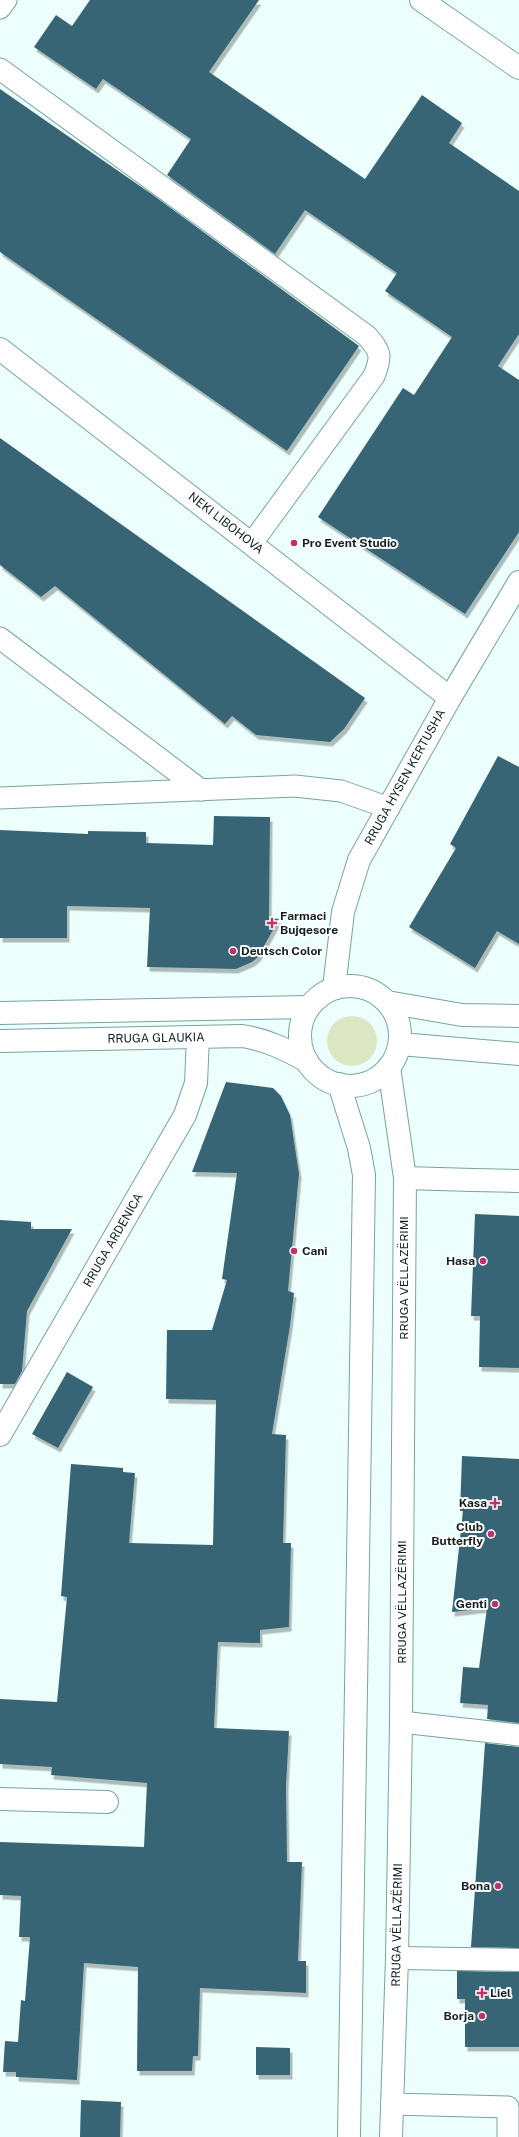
<svg xmlns="http://www.w3.org/2000/svg" width="519" height="2137" font-family="'Public Sans',sans-serif">
<style>
.green{fill:#dce6c3}
.building{fill:#386574;filter:url(#shadow)}
.lines{fill:none;stroke-linecap:round;stroke-linejoin:round}
.service-casing{stroke:#78a4a0;stroke-width:23}
.minor-casing{stroke:#78a4a0;stroke-width:24}
.tertiary-casing{stroke:#78a4a0;stroke-width:24}
.secondary-casing{stroke:#78a4a0;stroke-width:24}
.service{stroke:#fff;stroke-width:21}
.minor{stroke:#fff;stroke-width:22}
.tertiary{stroke:#fff;stroke-width:22}
.secondary{stroke:#fff;stroke-width:22}
.poi-dot{fill:#bc326d;stroke:#fff;stroke-width:1.5}
.labels{text-anchor:middle;stroke-width:4;stroke-linejoin:round;paint-order:stroke}
.street-label{font-size:12px;fill:#0f2120;stroke:#fff}
.poi-label{font-size:12px;font-weight:bold;fill:#0f2120;stroke:#fff;text-anchor:end}
</style>
<defs>
<filter id="shadow"><feDropShadow dx="2.5" dy="4.5" stdDeviation="0" flood-color="#0004"/></filter>
</defs>
<rect width="100%" height="100%" fill="#ecfffc"/>
<!-- green -->
<circle class="green" cx="352" cy="1041" r="25"/>
<!-- building -->
<g class="building">
<polygon points="90,0 259,0 209,72 365,179 422,95 462,123 449,143 519,191 519,334 498,366 519,380 519,532 465,614 318,517 403,388 414,395 452,337 385,291 397,273 305,210 275,254 167,175 191,139 103,79 96,89 34,47 56,15 72,26"/>
<polygon points="0,89 153,195 359,346 287,451 0,252"/>
<polygon points="0,438 365,698 344,729 330,742 256,735 232,716 225,724 55,586 41,597 0,565"/>
<polygon points="498,756 519,767 519,944 497,931 475,968 409,927 456,848 450,844"/>
<polygon points="214,816 270,817 269,918 279,919 258,957 252,962 236,969 147,967 150,908 67,906 67,938 0,938 0,830 88,834 88,831 146,832 146,843 213,845"/>
<polygon points="226,1082 273,1088 281,1096 290,1115 299,1174 288,1291 294,1293 290,1326 272,1434 286,1435 283,1543 291,1543 289,1627 260,1630 260,1643 218,1642 214,1728 289,1731 286,1787 287,1862 302,1862 298,1961 306,1961 306,1993 200,1988 198,2056 193,2056 192,2071 137,2071 138,1967 84,1963 77,2080 16,2077 16,2072 3,2072 5,2041 18,2042 21,2000 25,2001 30,1937 19,1937 21,1896 0,1895 0,1842 144,1847 147,1783 51,1775 52,1767 0,1764 0,1699 57,1702 67,1597 61,1596 71,1464 123,1468 123,1472 135,1473 129,1543 213,1545 216,1400 166,1399 167,1330 212,1330 227,1280 222,1279 237,1173 192,1172"/>
<polygon points="475,1214 519,1216 519,1368 479,1367 480,1316 471,1316"/>
<polygon points="0,1220 31,1222 31,1229 72,1229 27,1311 22,1371 15,1384 0,1384"/>
<polygon points="67,1372 93,1387 58,1448 32,1434"/>
<polygon points="462,1456 519,1459 519,1723 487,1719 488,1705 460,1703 463,1667 479,1668 487,1608 452,1612 463,1511 460,1511"/>
<polygon points="485,1743 519,1747 519,1948 471,1947"/>
<polygon points="457,1971 519,1972 519,2047 465,2047 465,1999 457,1999"/>
<polygon points="256,2047 290,2048 290,2075 256,2075"/>
<polygon points="81,2100 121,2102 120,2137 80,2137"/>
</g>
<g class="lines">
<defs>
<g id="service">
<polyline points="0,8 6,0"/>
<path d="M0 69 367 336C381 352 382 356 374 376L252 543"/>
<polyline points="0,638 201,790"/>
<polyline points="0,798 295,786 341,791 389,808"/>
<polyline points="401,1722 519,1735"/>
<polyline points="392,2104 508,2107 508,2137"/>
</g>
<g id="minor">
<polyline points="421,0 519,68"/>
<polyline points="0,349 450,698"/>
<polyline points="473,1180 519,1181"/>
<polyline points="0,1435 185,1115 196,1083 198,1037"/>
<polyline points="0,1799 107,1802"/>
<polyline points="397,1958 519,1960"/>
</g>
<polyline id="tertiary" points="405,1178 473,1180"/>
<g id="secondary">
<circle cx="350" cy="1036" r="50"/>
<polyline points="334,988 343,912 359,860 450,698 519,582"/>
<polyline points="387,1002 462,1015 519,1016"/>
<polyline points="0,1013 309,1007"/>
<path d="M0 1041 242 1036C267 1040 285 1049 307 1061"/>
<polyline points="400,1044 519,1054"/>
<polyline points="389,1067 405,1178 401,1722 397,1958 391,2137"/>
<polyline points="339,1084 359,1148 364,1175 349,2137"/>
</g>
</defs>
<!-- service casing -->
<use href="#service" class="service-casing"/>
<!-- minor casing -->
<use href="#minor" class="minor-casing"/>
<!-- tertiary casing -->
<use href="#tertiary" class="tertiary-casing"/>
<!-- secondary casing -->
<use href="#secondary" class="secondary-casing"/>
<!-- service -->
<use href="#service" class="service"/>
<!-- minor -->
<use href="#minor" class="minor"/>
<!-- tertiary -->
<use href="#tertiary" class="tertiary"/>
<!-- secondary -->
<use href="#secondary" class="secondary"/>
</g>
<!-- markers -->
<g class="poi-dot">
<circle cx="294" cy="543" r="4"/>
<path d="M270 917h4v4h4v4h-4v4h-4v-4h-4v-4h4z"/>
<circle cx="233" cy="951" r="4"/>
<circle cx="294" cy="1251" r="4"/>
<circle cx="483" cy="1261" r="4"/>
<path d="M493 1497h4v4h4v4h-4v4h-4v-4h-4v-4h4z"/>
<circle cx="491" cy="1534" r="4"/>
<circle cx="495" cy="1604" r="4"/>
<circle cx="498" cy="1886" r="4"/>
<path d="M480 1987h4v4h4v4h-4v4h-4v-4h-4v-4h4z"/>
<circle cx="482" cy="2016" r="4"/>
</g>
<g class="labels">
<!-- street labels -->
<g class="street-label">
<text transform="translate(226 523) rotate(38)" y="4">NEKI LIBOHOVA</text>
<text transform="translate(405 777) rotate(-61)" y="4">RRUGA HYSEN KERTUSHA</text>
<text transform="translate(156 1038) rotate(-1)" y="4">RRUGA GLAUKIA</text>
<text transform="translate(113 1240) rotate(-60)" y="4">RRUGA ARDENICA</text>
<text transform="translate(404 1278) rotate(-90)" y="4">RRUGA VËLLAZËRIMI</text>
<text transform="translate(402 1602) rotate(-90)" y="4">RRUGA VËLLAZËRIMI</text>
<text transform="translate(397 1925) rotate(-89)" y="4">RRUGA VËLLAZËRIMI</text>
</g>
<!-- poi labels -->
<g class="poi-label">
<text x="302" y="547" text-anchor="start">Pro Event Studio</text>
<text x="280" y="920" text-anchor="start">Farmaci<tspan x="280" dy="14">Bujqesore</tspan></text>
<text x="241" y="955" text-anchor="start">Deutsch Color</text>
<text x="302" y="1255" text-anchor="start">Cani</text>
<text x="475" y="1265">Hasa</text>
<text x="487" y="1507">Kasa</text>
<text x="483" y="1531">Club<tspan x="483" dy="14">Butterfly</tspan></text>
<text x="487" y="1608">Genti</text>
<text x="490" y="1890">Bona</text>
<text x="490" y="1997" text-anchor="start">Liel</text>
<text x="474" y="2020">Borja</text>
</g>
</g>
</svg>
